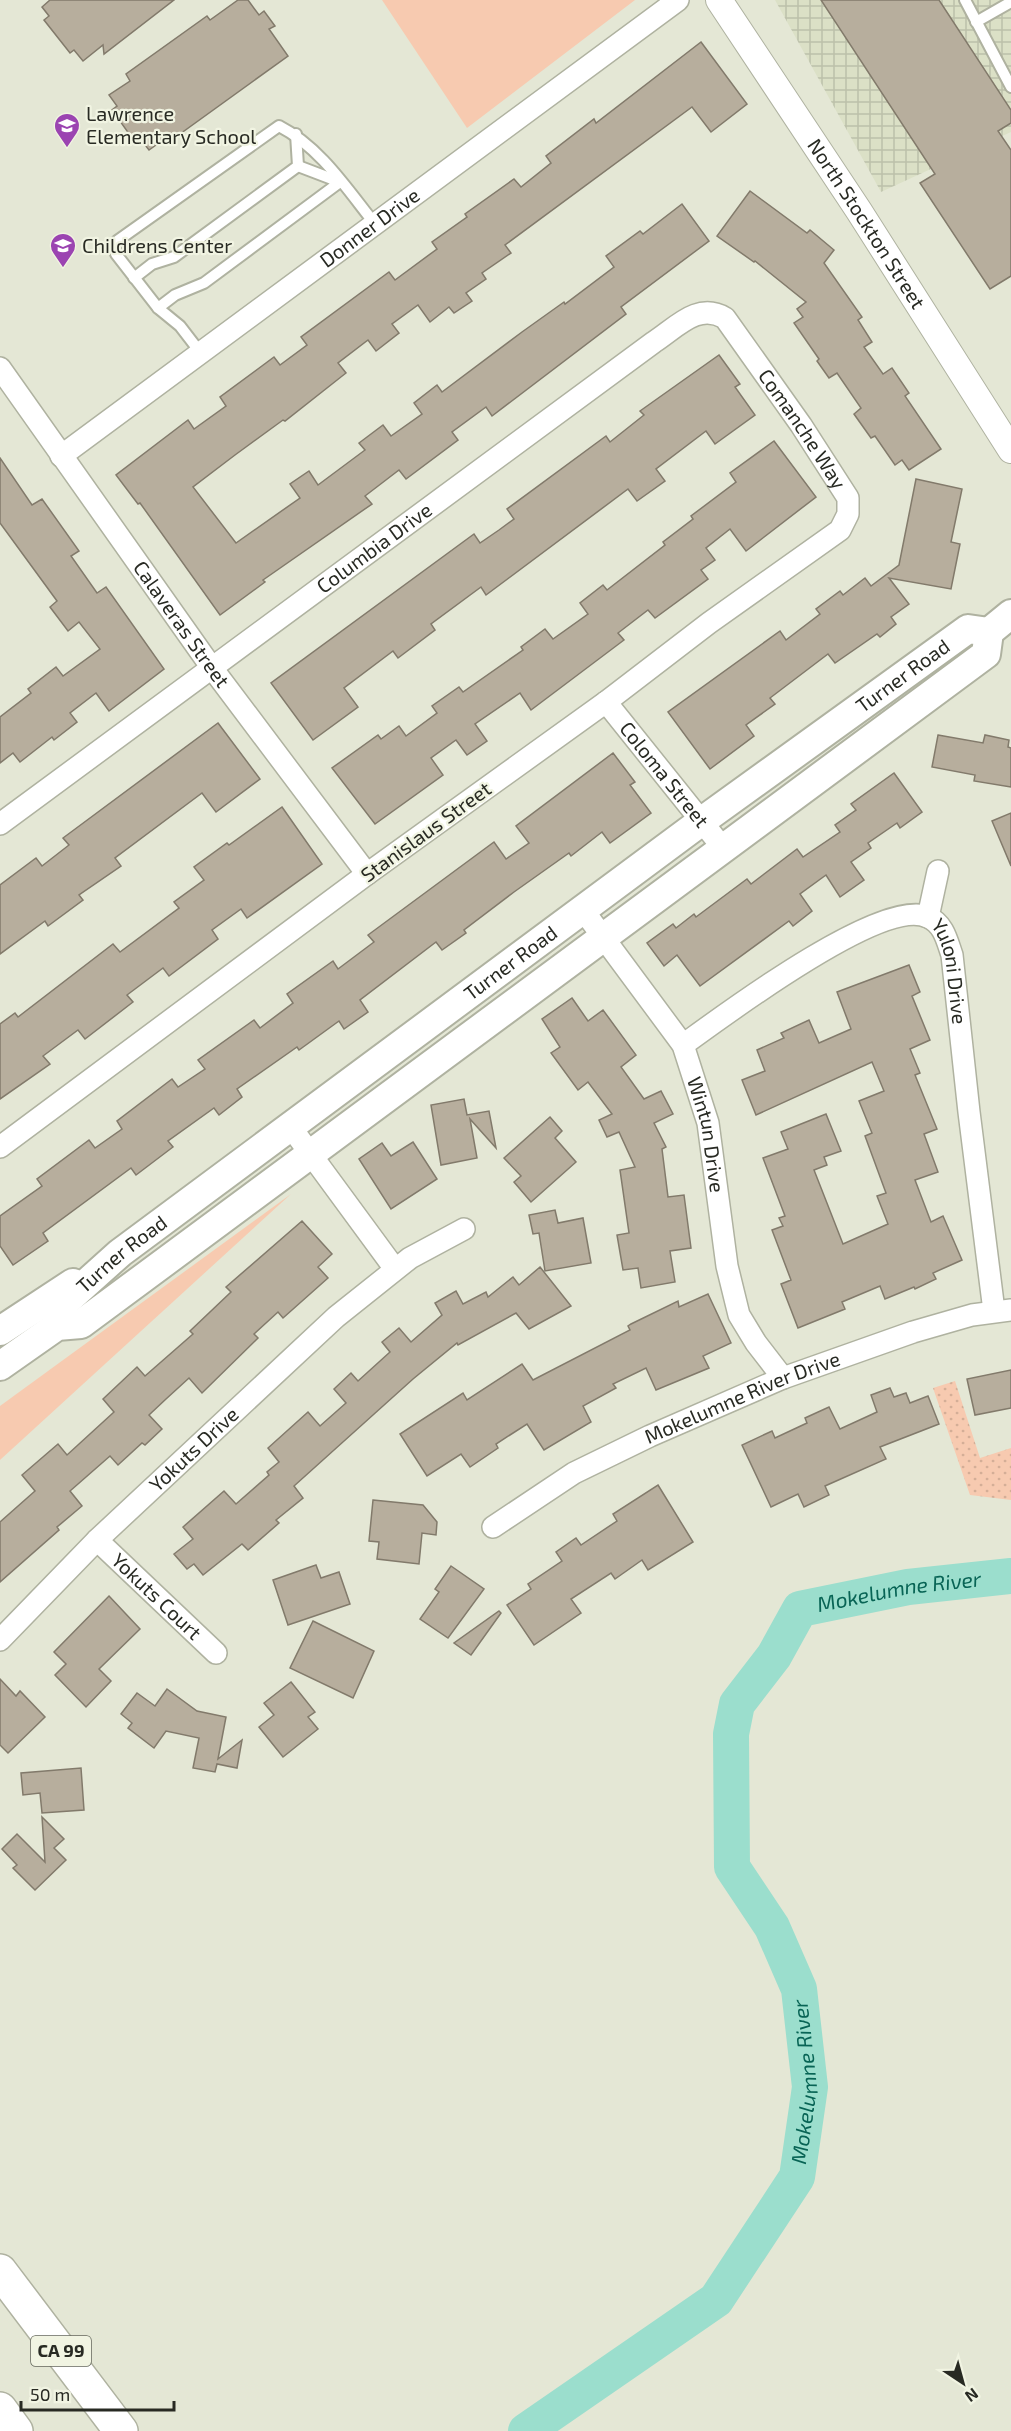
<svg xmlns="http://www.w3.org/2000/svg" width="1011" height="2431" font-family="'Exo 2',sans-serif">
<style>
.industrial{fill:url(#industrial-grid)}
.green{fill:#f7cab0}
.park{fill:url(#park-dots)}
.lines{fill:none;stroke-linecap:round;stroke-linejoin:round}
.river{stroke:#9bdecd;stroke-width:36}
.building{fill:#b7ae9d;stroke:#827a6b;stroke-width:1.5}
.service-casing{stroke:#afb2a0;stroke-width:14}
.minor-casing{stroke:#afb2a0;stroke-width:24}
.tertiary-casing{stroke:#afb2a0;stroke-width:28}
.secondary-casing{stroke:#afb2a0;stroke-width:32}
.motorway-casing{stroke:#afb2a0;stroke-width:36}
.service{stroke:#fff;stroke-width:10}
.minor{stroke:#fff;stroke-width:21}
.tertiary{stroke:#fff;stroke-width:26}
.secondary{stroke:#fff;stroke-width:28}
.motorway{stroke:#fff;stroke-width:33}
.labels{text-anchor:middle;stroke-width:4.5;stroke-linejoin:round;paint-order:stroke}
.shield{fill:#f1f4e2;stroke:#64675c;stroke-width:1.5}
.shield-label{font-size:18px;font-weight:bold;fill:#282a23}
.poi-label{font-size:20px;fill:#282a23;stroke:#f1f4e2;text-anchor:start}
.street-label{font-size:20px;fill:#282a23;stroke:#f1f4e2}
.water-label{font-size:21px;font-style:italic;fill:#086455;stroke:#f1f4e2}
</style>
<defs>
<pattern id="industrial-grid" width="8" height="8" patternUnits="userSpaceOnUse" patternTransform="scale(1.5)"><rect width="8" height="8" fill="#dbe0c6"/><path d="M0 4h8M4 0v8" fill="none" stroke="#bcc0aa"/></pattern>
<pattern id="park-dots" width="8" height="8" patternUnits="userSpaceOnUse" patternTransform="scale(1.5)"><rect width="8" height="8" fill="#f7cab0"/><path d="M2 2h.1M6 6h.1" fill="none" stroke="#d4ae97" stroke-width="1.8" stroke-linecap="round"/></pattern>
</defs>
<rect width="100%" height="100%" fill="#e4e7d5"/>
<!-- industrial -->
<polygon class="industrial" points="775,0 1011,0 1011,132 881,192"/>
<!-- green -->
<g class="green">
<polygon points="382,0 635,0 467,128"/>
<polygon points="291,1194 0,1460 0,1406"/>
</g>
<!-- park -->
<polygon class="park" points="955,1381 980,1458 1011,1448 1011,1500 970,1495 933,1388"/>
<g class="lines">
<!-- river -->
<path class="river" id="s1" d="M526 2431 716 2300 797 2177 810 2087 799 1989 772 1927 732 1867 731 1734 737 1704 774 1656 800 1609 908 1587 1011 1576"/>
</g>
<!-- building -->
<g class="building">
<polygon points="50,0 174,0 104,54 103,45 83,61 74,50 70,53 44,20 49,16 42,7"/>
<polygon points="238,0 248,0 259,15 264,11 275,26 269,29 288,56 173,139 170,135 149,150 142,141 137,145 112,110 117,106 109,95 130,81 126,74 207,16 210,20"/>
<polygon points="821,0 939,0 1011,110 1011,123 998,131 1011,150 1011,276 990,289 920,183 935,174"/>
<polygon points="701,42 747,104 711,132 692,107 505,245 511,253 482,273 486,279 466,293 472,301 454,313 449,307 430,322 418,305 392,324 399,333 376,351 368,340 338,363 346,373 285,421 283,420 235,455 193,487 236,543 300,498 290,484 309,471 318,485 365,450 359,443 383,425 391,436 422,414 414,403 437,385 442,392 522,332 564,302 565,304 614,267 606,256 640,231 643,234 682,204 709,241 621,307 626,314 492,416 486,407 452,432 458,440 406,479 399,470 365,496 372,504 263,580 265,582 220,615 140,503 138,504 116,475 188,420 194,429 226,406 220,397 274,357 280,365 307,345 301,337 389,272 395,280 437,249 432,242 467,217 465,214 514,179 521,187 551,163 546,156 594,119 596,123"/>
<polygon points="750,191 807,233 810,230 834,250 824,263 862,317 858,320 872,342 864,347 883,374 892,368 909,393 905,396 941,449 909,470 902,460 895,465 875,436 871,438 854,414 861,408 837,373 829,378 817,361 819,359 794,323 803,317 797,309 806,302 755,261 754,262 717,236"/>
<polygon points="719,355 740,384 735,387 755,415 715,444 706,431 656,469 665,481 637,501 628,489 486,595 481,587 431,624 435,630 398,658 393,651 344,688 358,707 313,740 271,683 474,534 480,543 499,530 514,519 507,509 606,436 610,442 644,415 640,411"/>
<polygon points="774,441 816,497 746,551 730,529 706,548 715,560 701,570 708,579 655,618 648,610 618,633 624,640 531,710 520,693 475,724 487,741 467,755 456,740 431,758 443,775 375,824 332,768 378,735 381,739 399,726 406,736 437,713 432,706 459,687 463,692 523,650 521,647 545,629 553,639 588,614 580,603 603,585 607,590 665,545 663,542 693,519 691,516 736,482 730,473"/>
<polygon points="0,458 32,505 42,499 79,551 71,556 97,593 106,587 164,669 109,711 96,693 70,713 77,722 54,740 52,737 20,762 13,753 0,763 0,717 31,693 28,689 56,667 63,676 100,649 79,622 68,631 50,607 57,601 0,523"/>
<polygon points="916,479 962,489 951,542 960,544 951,589 889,578 909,604 891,617 896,624 880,637 877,634 835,663 828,654 770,698 775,704 746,725 754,736 710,769 668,712 780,631 786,640 820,614 816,609 840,591 843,595 865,578 871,586 899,565"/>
<polygon points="218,723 260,779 216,812 202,793 115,858 121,866 79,895 83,900 48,926 45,921 0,954 0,885 36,858 42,866 69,845 63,838"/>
<polygon points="938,735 983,743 985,735 1009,740 1008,747 1011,748 1011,787 974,781 975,775 932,767"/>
<polygon points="613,753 635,782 630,785 651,813 610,843 602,832 571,856 569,853 514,892 464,930 466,933 442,950 436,942 360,1000 368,1012 344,1029 339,1021 299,1050 297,1047 237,1089 242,1097 219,1115 214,1108 168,1141 173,1147 136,1175 131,1168 43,1233 48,1241 13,1265 0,1246 0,1216 42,1186 37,1179 89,1140 95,1148 122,1129 117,1121 172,1079 178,1087 205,1069 198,1060 254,1020 260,1028 293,1003 287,994 333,961 338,969 374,942 368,935 494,842 506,859 529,843 516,826"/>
<polygon points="894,773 922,812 900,828 897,823 868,843 871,848 851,862 864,880 840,897 826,875 800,894 812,911 793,926 789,921 700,986 677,955 664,966 647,943 673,924 676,928 694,914 696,917 747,879 751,884 797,849 803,857 840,832 835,825 856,810 851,804"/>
<polygon points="282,807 322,864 247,918 241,909 212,930 218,939 169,976 163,968 127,995 133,1002 85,1039 78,1030 43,1056 50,1064 0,1099 0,1024 15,1013 18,1017 113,944 120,952 179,908 174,902 204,880 194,867 227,843 229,845"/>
<polygon points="1011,813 1011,866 992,821"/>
<polygon points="909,965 920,992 912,996 930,1040 910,1049 920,1073 915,1075 937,1129 924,1134 938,1172 915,1180 931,1222 943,1216 962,1260 933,1273 936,1279 915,1289 914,1287 885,1299 880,1286 842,1302 845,1309 798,1328 781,1284 791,1280 772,1230 783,1226 779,1218 785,1216 763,1158 788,1149 781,1132 826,1114 841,1151 824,1157 827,1165 814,1170 843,1244 888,1224 877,1196 886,1193 865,1136 872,1133 859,1101 884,1091 872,1062 756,1115 742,1080 765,1071 757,1050 784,1038 781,1033 809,1020 819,1043 851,1029 837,992"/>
<polygon points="572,998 588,1021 603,1010 636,1055 621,1067 644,1099 661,1091 673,1114 654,1123 666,1147 662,1149 668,1197 684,1195 691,1248 670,1251 675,1282 641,1288 638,1268 623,1270 617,1235 629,1233 620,1170 635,1167 619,1132 607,1137 599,1120 612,1114 588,1082 578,1090 551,1053 560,1047 542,1019"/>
<polygon points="464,1099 467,1115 489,1111 496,1148 470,1119 477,1158 441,1165 431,1105"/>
<polygon points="550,1117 562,1131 555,1138 576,1162 531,1202 514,1182 521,1176 504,1158"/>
<polygon points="413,1142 437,1179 391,1209 359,1159 382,1143 391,1156"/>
<polygon points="555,1210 558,1223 583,1218 591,1263 545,1271 539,1233 533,1234 529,1215"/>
<polygon points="302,1221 332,1254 318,1267 328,1278 283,1318 278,1312 254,1334 258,1338 202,1393 189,1378 166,1399 149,1415 162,1429 145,1445 142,1443 118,1465 110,1456 70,1491 82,1506 57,1527 59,1530 0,1582 0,1522 35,1491 22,1475 58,1444 67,1455 114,1412 103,1399 137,1367 145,1376 193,1334 190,1331 231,1292 226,1287"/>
<polygon points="540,1267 571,1306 529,1329 516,1313 458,1345 457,1343 413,1379 294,1486 303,1498 276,1520 279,1523 248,1550 242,1544 203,1575 194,1564 187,1569 174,1554 193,1539 183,1527 224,1491 236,1504 269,1475 267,1472 279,1462 268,1448 308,1412 320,1426 346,1403 334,1389 351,1373 358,1381 390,1352 382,1342 399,1328 411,1342 442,1315 435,1303 456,1291 463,1304 486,1292 488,1297 513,1277 519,1285"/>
<polygon points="708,1294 731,1343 703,1356 709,1368 656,1390 646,1368 613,1384 616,1388 583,1406 591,1422 544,1450 527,1424 496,1444 498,1448 470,1467 461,1454 427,1476 400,1434 463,1393 467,1400 522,1364 533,1380 630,1330 628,1326 631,1324 678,1301 679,1307"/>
<polygon points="1011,1370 1011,1408 975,1415 967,1379"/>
<polygon points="890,1388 894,1397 906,1393 910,1403 928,1396 939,1424 880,1447 886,1459 825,1486 829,1495 804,1507 798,1494 771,1507 742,1445 772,1431 775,1438 807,1423 805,1418 829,1407 840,1429 877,1412 871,1395"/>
<polygon points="658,1485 693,1542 648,1570 642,1560 615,1579 611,1573 571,1599 581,1613 534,1645 507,1605 531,1589 528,1584 562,1561 556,1552 576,1538 581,1545 617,1521 613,1514"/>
<polygon points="373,1500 423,1505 437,1522 436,1535 422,1533 419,1564 377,1559 379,1542 369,1541"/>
<polygon points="316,1565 321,1578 339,1572 350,1604 288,1625 273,1580"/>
<polygon points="451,1566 484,1589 448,1638 420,1619 439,1592 435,1589"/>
<polygon points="109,1596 140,1629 99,1669 111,1681 86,1707 55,1675 66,1664 54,1652"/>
<polygon points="499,1611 501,1613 471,1655 454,1643"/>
<polygon points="313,1621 374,1651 353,1698 290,1668"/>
<polygon points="0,1679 16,1696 20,1691 45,1717 8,1753 0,1745"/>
<polygon points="291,1682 315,1712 308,1717 318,1729 283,1757 259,1727 274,1715 264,1703"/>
<polygon points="167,1689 197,1711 226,1717 218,1759 242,1740 237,1768 217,1764 215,1772 193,1768 199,1738 166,1731 154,1748 128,1728 132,1723 121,1714 137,1693 155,1706"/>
<polygon points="81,1768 84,1810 42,1813 40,1793 23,1795 21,1773"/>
<polygon points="42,1817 64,1839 54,1848 66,1860 35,1890 13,1868 17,1865 2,1849 17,1834 45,1862"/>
</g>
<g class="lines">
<defs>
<g id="service">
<polyline points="965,0 1011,87"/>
<polyline points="976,22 1011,2"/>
<polyline points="134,278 152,264 174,257 298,166 296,134"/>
<polyline points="158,308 175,295 204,283 340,182 298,166"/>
<path d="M200 352 180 326 158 308 116 254 115 246 117 241 279 126C320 147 347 189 375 224"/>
</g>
<g id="minor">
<path id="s2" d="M0 368 212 668 367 874"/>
<path id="s3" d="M61 456 678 0"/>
<path id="s4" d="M606 702 723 848"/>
<path id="s5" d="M0 824 654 342C677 327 698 302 725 318L801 425 848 498V514L840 530 709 623 606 702 367 874 0 1147"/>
<path id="s6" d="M583 910 683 1045 708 1123 727 1266 739 1315 756 1343 783 1378"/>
<polyline points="928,917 938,871"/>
<path id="s7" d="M683 1045C723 1016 882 897 928 917 944 924 947 941 952 955L969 1112 994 1311"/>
<polyline points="290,1126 395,1269"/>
<path id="s8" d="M493 1527 574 1473 650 1436 783 1378 913 1332 972 1315 1011 1310"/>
<path id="s9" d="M97 1540 216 1653"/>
<path id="s10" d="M0 1640 97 1540 336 1317 410 1258 464 1229"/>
</g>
<g id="tertiary">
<path id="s11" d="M719 0 859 211 1011 450"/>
</g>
<g id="secondary">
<path id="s12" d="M57 1326 62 1305 120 1253 702 821 968 629 989 632"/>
<polyline points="0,1331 73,1283"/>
<polyline points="0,1366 57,1326 81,1324 986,654 989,632 1011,614"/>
</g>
<g id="motorway">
<polyline points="0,2271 121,2431"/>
<polyline points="0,2409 16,2431"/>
</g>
</defs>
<!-- service casing -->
<use href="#service" class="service-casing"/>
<!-- minor casing -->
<use href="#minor" class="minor-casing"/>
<!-- tertiary casing -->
<use href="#tertiary" class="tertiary-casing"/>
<!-- secondary casing -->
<use href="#secondary" class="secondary-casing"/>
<!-- motorway casing -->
<use href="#motorway" class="motorway-casing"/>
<!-- service -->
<use href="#service" class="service"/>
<!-- minor -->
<use href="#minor" class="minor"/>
<!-- tertiary -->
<use href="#tertiary" class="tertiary"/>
<!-- secondary -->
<use href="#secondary" class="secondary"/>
<!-- motorway -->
<use href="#motorway" class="motorway"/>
</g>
<!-- icons -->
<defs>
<symbol id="school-pin" viewBox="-11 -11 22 30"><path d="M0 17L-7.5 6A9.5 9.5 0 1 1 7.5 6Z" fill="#9b44b1" stroke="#f1f4e2"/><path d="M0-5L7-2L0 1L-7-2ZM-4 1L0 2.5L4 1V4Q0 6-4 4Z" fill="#fff"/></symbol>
</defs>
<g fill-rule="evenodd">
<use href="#school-pin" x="52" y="111" width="30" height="40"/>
<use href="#school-pin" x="48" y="231" width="30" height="40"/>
</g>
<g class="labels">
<!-- shield labels -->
<rect class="shield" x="31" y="2336" width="60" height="30" rx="4.5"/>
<g class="shield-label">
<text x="61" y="2357">CA 99</text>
</g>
<!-- poi labels -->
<g class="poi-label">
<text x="86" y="121">Lawrence<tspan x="86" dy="23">Elementary School</tspan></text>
<text x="82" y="253">Childrens Center</text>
</g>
<!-- street labels -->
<g class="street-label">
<text dy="7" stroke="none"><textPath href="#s11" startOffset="268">North Stockton Street</textPath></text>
<text dy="7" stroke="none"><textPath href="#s3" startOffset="384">Donner Drive</textPath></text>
<text dy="7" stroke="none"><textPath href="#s5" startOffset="1028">Comanche Way</textPath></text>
<text dy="7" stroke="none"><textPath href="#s5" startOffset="465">Columbia Drive</textPath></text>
<text dy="7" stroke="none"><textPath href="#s2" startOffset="314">Calaveras Street</textPath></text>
<text dy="7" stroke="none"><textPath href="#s12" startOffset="1072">Turner Road</textPath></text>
<text dy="7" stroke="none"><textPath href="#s4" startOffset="93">Coloma Street</textPath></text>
<text transform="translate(426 832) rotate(-36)" y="7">Stanislaus Street</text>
<text dy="7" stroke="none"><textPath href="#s12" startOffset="586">Turner Road</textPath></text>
<text dy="7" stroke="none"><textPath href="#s7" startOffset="344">Yuloni Drive</textPath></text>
<text dy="7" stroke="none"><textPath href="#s6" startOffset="261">Wintun Drive</textPath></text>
<text dy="7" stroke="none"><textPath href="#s12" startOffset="100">Turner Road</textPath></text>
<text dy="7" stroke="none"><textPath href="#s8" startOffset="282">Mokelumne River Drive</textPath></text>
<text dy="7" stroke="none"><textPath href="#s10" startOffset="272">Yokuts Drive</textPath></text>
<text dy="7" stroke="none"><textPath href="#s9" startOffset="82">Yokuts Court</textPath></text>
</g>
<!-- water labels -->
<g class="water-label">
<text dy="7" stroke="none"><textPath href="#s1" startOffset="1086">Mokelumne River</textPath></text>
<text dy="7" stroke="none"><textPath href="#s1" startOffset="474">Mokelumne River</textPath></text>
</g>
</g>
<!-- north arrow -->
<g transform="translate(963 2383) rotate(144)" stroke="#f1f4e2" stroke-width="4.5" paint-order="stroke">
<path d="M0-4.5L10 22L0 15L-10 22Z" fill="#282a23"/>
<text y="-9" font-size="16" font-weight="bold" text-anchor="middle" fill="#282a23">N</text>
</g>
<!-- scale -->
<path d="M21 2401v9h153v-9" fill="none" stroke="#282a23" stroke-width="3"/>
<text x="30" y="2401" font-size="18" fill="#282a23" stroke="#f1f4e2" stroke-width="4.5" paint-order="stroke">50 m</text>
</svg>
